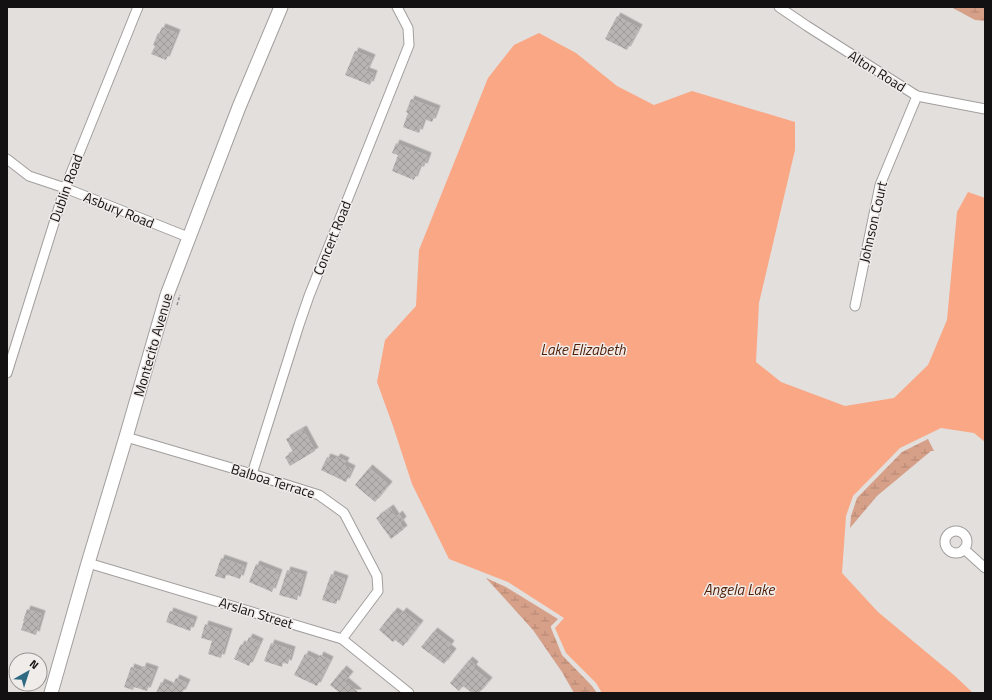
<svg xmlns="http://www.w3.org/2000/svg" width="992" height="700" font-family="'Titillium Web',sans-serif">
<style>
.wetland{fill:url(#wetland-marsh)}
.water{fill:#f9a785}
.building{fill:url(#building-cross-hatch);filter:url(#shadow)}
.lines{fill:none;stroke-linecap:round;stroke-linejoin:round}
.street-casing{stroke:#a29e9d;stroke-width:11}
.secondary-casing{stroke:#a29e9d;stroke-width:15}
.path{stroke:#8e8b8a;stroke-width:1.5;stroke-dasharray:3 2;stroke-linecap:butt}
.street{stroke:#fff;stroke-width:9}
.secondary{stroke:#fff;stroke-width:13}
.labels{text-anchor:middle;stroke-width:3;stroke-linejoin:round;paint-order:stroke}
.street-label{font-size:14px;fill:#131111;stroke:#f0ecea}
.water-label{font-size:15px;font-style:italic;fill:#4f1d04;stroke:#f0ecea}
</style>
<defs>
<pattern id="wetland-marsh" width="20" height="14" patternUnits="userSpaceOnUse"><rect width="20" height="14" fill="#d69f88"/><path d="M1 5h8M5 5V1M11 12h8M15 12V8" fill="none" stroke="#b78874"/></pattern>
<pattern id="building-cross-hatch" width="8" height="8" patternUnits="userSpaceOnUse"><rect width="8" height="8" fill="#b8b4b3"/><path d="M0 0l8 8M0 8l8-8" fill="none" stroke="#9d9a99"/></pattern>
<filter id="shadow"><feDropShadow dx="3.5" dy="-3.5" stdDeviation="0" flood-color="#0004"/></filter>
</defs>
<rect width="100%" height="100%" fill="#e3dfdd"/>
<!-- wetland -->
<g class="wetland">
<polygon points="951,7 985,7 985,21 975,20"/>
<polygon points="928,439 934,451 931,451 877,496 850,528 851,516 857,498 902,452"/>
<polygon points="486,578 506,587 558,619 551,626 551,628 562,655 592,686 597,693 574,693 562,672 533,630"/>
</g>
<!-- water -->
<polygon class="water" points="539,33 576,53 617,86 654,105 692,91 795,122 795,150 759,303 756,362 781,382 845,406 894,398 928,365 947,320 957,212 968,192 985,198 985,442 974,433 941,428 900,448 853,496 846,516 842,573 878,612 955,676 973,693 602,693 596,683 566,653 555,628 564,618 508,582 449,559 412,484 393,426 377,382 385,340 416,306 419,250 488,78 514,45"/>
<!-- building -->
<g class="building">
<polygon points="617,16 639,28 627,50 605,39"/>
<polygon points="162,27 177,33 166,60 151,54 155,46 153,45 158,33 159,34"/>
<polygon points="355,51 372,58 366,71 374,74 370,85 345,75"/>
<polygon points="411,99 437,109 432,122 424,119 419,133 403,127 408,113 406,112"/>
<polygon points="396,143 428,156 424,167 420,165 414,180 392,171 398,155 392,153"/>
<polygon points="303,429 315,451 290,466 285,457 293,452 286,439"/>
<polygon points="327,457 335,460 337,457 346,461 344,465 352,469 346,482 321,470"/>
<polygon points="369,468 389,485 375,502 355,485"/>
<polygon points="390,508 396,517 399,514 403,520 400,523 404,529 391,539 376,518"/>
<polygon points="221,558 244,566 240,579 226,574 225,579 215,576"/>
<polygon points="256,564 279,573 272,592 249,582"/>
<polygon points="287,570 304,575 297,600 279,595"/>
<polygon points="331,574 345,579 336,604 322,600"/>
<polygon points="27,609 42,614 36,635 21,630 24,621 23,621"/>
<polygon points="170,611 194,620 190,631 166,622"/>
<polygon points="394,611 400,615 403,611 420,624 403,646 395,640 393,642 379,630"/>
<polygon points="205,624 229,632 221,658 208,654 212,641 201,638"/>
<polygon points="434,631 451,644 448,648 453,652 444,664 421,647"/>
<polygon points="249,637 260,642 249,666 234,659 241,644 245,646"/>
<polygon points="271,643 292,650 288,664 283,662 282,667 264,661"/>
<polygon points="305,654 318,660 320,655 330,660 317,686 294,675"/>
<polygon points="469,660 475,665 473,668 489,681 479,693 472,693 463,686 459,691 450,683"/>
<polygon points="143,666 155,670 147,691 134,687 133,690 124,687 131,667 141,671"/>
<polygon points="343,669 350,675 345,681 358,692 358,693 340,693 330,685"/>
<polygon points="176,678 187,683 182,693 156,693 161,682 172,687"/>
</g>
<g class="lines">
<defs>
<g id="street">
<polyline points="779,7 807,26 917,96 985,109"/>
<polyline points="7,159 29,176 65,188 188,237"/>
<polyline points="855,306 880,185 917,96"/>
<polyline points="7,373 65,188 138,7"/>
<polyline points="126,437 252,474 319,495 344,513 377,576 378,591 342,639"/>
<polyline points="252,474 299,325 309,296 409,45 408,28 397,7"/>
<circle cx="956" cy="542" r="11"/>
<polyline points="964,549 985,568"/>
<polyline points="88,563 342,639 409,693"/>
</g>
<polyline id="secondary" points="51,693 88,563 126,437 167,295 239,107 281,7"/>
</defs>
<!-- street casing -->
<use href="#street" class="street-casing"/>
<!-- secondary casing -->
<use href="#secondary" class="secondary-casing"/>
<!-- path -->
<polyline class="path" points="177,305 180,295"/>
<!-- street -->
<use href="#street" class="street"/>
<!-- secondary -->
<use href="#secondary" class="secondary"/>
</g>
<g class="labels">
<!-- street labels -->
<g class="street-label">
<text transform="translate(877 71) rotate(32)" y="5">Alton Road</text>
<text transform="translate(66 188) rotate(-70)" y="5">Dublin Road</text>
<text transform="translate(119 210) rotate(22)" y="5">Asbury Road</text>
<text transform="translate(873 222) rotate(-77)" y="5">Johnson Court</text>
<text transform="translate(332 238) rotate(-68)" y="5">Concert Road</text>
<text transform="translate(153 345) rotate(-74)" y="5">Montecito Avenue</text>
<text transform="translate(273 481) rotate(17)" y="5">Balboa Terrace</text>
<text transform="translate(256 613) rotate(17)" y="5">Arslan Street</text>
</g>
<!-- water labels -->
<g class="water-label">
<text x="583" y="355">Lake Elizabeth</text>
<text x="739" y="595">Angela Lake</text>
</g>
</g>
<!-- border -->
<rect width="992" height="700" fill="none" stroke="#131111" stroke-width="16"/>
<!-- north arrow -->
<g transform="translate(28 672) rotate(39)"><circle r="19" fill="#f0ecea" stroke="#989493"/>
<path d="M0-3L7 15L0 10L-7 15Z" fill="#2e6a81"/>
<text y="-6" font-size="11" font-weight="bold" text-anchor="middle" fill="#131111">N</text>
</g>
</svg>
